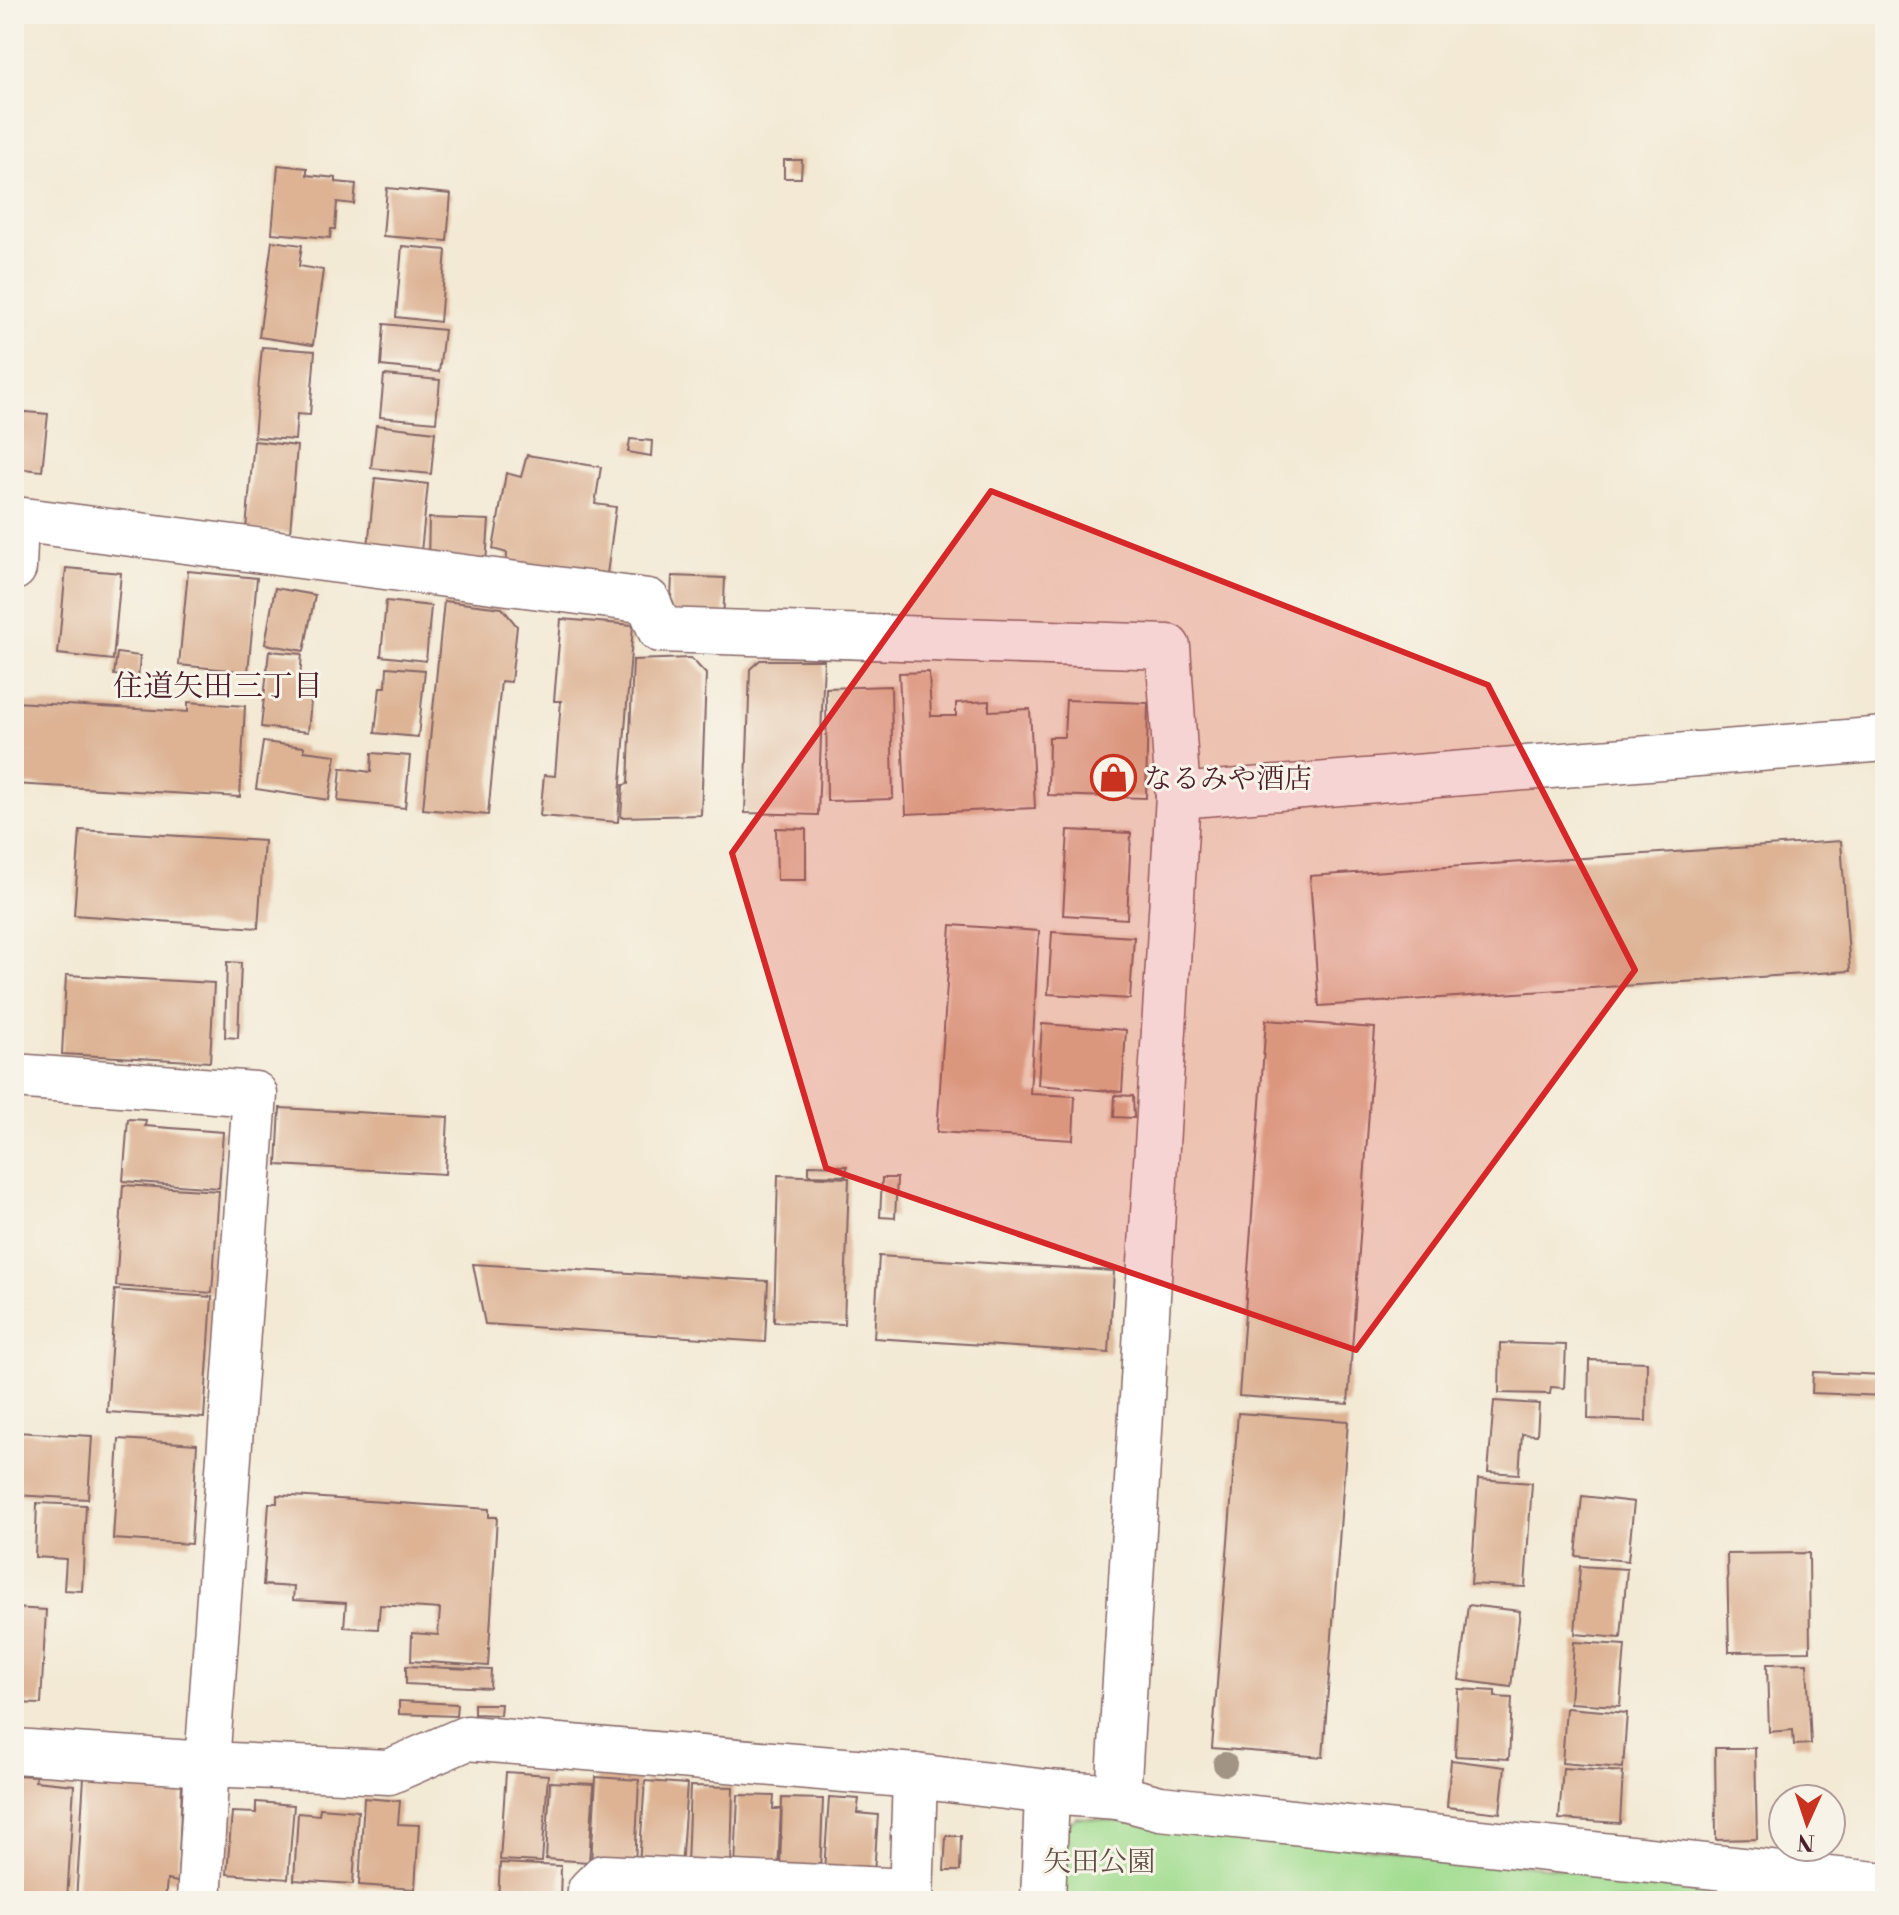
<svg xmlns="http://www.w3.org/2000/svg" width="1899" height="1915" font-family="'Libre Bodoni','Noto Serif JP',serif">
<style>
.green{fill:#a1dd90;stroke:#767e5e;stroke-width:2}
.building{fill:#ddb394}
.lines{fill:none;stroke-linecap:round;stroke-linejoin:round}
.minor-casing{stroke:#856666;stroke-width:47}
.minor{stroke:#fff;stroke-width:44}
.tree{fill:#a29485}
.marked{fill:#d62828;fill-opacity:0.2;stroke:#d62828;stroke-width:6;stroke-linejoin:round}
.labels{text-anchor:middle;stroke-width:6;stroke-linejoin:round;paint-order:stroke}
.poi-label{font-size:28px;fill:#4a1f2b;stroke:#f7f3e8;text-anchor:start}
.park-label{font-size:28px;fill:#604e44;stroke:#f7f3e8}
.neighbourhood-label{font-size:30px;fill:#4a1f2b;stroke:#f7f3e8}
</style>
<rect width="100%" height="100%" fill="#f7f3e8"/>
<filter id="ink" filterUnits="userSpaceOnUse"><feTurbulence type="fractalNoise" baseFrequency=".0125" numOctaves="2"/><feDisplacementMap in="SourceGraphic" scale="16" xChannelSelector="R" yChannelSelector="G"/><feConvolveMatrix kernelMatrix="1 2 1 2 8 2 1 2 1" color-interpolation-filters="sRGB"/></filter>
<filter id="wash" filterUnits="userSpaceOnUse"><feTurbulence type="fractalNoise" baseFrequency=".006" numOctaves="4" result="noise"/><feDisplacementMap in="SourceGraphic" scale="32" xChannelSelector="R" yChannelSelector="G"/><feGaussianBlur stdDeviation="1.8" result="paint"/><feColorMatrix in="noise" values="0 0 0 0 0 0 0 0 0 0 0 0 0 0 0 0 0 1.4 0 .05"/><feComposite in="paint" operator="in"/></filter>
<g filter="url(#wash)">
<rect width="100%" height="100%" fill="#f3e9d4"/>
<!-- green -->
<polygon class="green" points="1077,1817 1862,1901 1057,1901 1059,1832"/>
<g id="blocks">
<!-- building -->
<g class="building">
<polygon points="784,160 802,160 801,178 784,178"/>
<polygon points="278,165 307,168 307,175 336,178 336,182 356,184 354,204 337,202 335,229 331,229 330,238 272,233"/>
<polygon points="387,188 451,194 447,241 383,236"/>
<polygon points="272,241 302,245 299,266 323,270 313,345 259,337"/>
<polygon points="402,246 446,250 440,322 396,317"/>
<polygon points="384,324 444,330 439,372 381,366"/>
<polygon points="262,347 315,351 310,415 297,414 295,440 254,437"/>
<polygon points="384,375 440,380 436,422 380,417"/>
<polygon points="14,411 48,414 42,471 14,468"/>
<polygon points="376,425 435,432 431,474 371,468"/>
<polygon points="630,439 652,441 651,456 628,452"/>
<polygon points="254,441 297,446 290,533 246,529"/>
<polygon points="527,455 601,467 595,504 616,507 606,582 506,571 507,553 493,549 506,473 521,477"/>
<polygon points="375,478 428,484 421,552 368,547"/>
<polygon points="429,518 489,520 486,564 428,562"/>
<polygon points="66,568 121,573 113,660 58,654"/>
<polygon points="188,571 257,578 248,672 179,665"/>
<polygon points="672,576 725,578 723,623 670,621"/>
<polygon points="275,588 315,595 304,651 265,644"/>
<polygon points="386,601 431,606 426,661 381,656"/>
<polygon points="444,601 502,608 517,626 511,682 501,681 488,815 423,809"/>
<polygon points="561,619 633,625 618,822 540,816 544,775 555,776 561,701 554,701"/>
<polygon points="269,651 302,654 300,678 313,679 308,732 261,727"/>
<polygon points="117,653 140,656 138,678 114,675"/>
<polygon points="691,658 706,674 701,815 621,817 623,785 628,784 633,660"/>
<polygon points="760,660 824,660 818,815 745,813 750,669"/>
<polygon points="387,667 425,670 418,737 375,733 380,687 386,687"/>
<polygon points="929,672 931,716 956,716 956,703 989,701 989,711 1030,709 1035,808 906,814 899,673"/>
<polygon points="891,686 893,799 827,801 826,688"/>
<polygon points="1066,700 1148,703 1146,798 1048,795 1049,737 1064,737"/>
<polygon points="14,702 188,712 188,702 245,706 240,797 14,784"/>
<polygon points="263,742 304,747 304,751 336,755 329,800 256,789"/>
<polygon points="372,753 410,756 405,808 338,801 341,768 371,772"/>
<polygon points="776,828 806,829 806,880 777,880"/>
<polygon points="80,830 264,841 258,928 74,915"/>
<polygon points="1068,830 1131,833 1127,919 1063,915"/>
<polygon points="1841,841 1850,971 1319,1006 1310,876"/>
<polygon points="951,925 1039,931 1030,1094 1075,1096 1073,1140 937,1132"/>
<polygon points="1052,932 1134,937 1130,999 1048,994"/>
<polygon points="227,962 241,963 238,1038 225,1037"/>
<polygon points="66,975 214,983 210,1062 62,1054"/>
<polygon points="1266,1020 1375,1028 1348,1404 1239,1396"/>
<polygon points="1042,1024 1126,1030 1122,1092 1038,1085"/>
<polygon points="1115,1095 1133,1096 1134,1118 1114,1117"/>
<polygon points="280,1108 448,1117 445,1174 277,1165"/>
<polygon points="128,1119 146,1120 145,1126 223,1132 219,1188 123,1181"/>
<polygon points="809,1165 847,1166 846,1176 809,1175"/>
<polygon points="778,1175 849,1178 844,1324 774,1322"/>
<polygon points="882,1178 897,1178 895,1218 880,1217"/>
<polygon points="123,1185 219,1191 212,1293 116,1286"/>
<polygon points="879,1256 1114,1271 1109,1353 874,1338"/>
<polygon points="473,1264 768,1281 765,1342 485,1324"/>
<polygon points="115,1290 212,1297 204,1418 107,1412"/>
<polygon points="1500,1343 1566,1345 1564,1388 1551,1387 1550,1394 1499,1393"/>
<polygon points="1589,1360 1647,1362 1646,1421 1588,1419"/>
<polygon points="1813,1372 1885,1375 1885,1396 1812,1393"/>
<polygon points="1494,1401 1539,1404 1537,1435 1522,1434 1519,1474 1488,1472"/>
<polygon points="1238,1413 1348,1421 1323,1757 1212,1748"/>
<polygon points="14,1432 92,1436 88,1499 14,1495"/>
<polygon points="119,1439 197,1444 191,1544 113,1539"/>
<polygon points="1478,1479 1532,1483 1525,1587 1471,1584"/>
<polygon points="277,1495 489,1509 489,1517 497,1517 488,1666 411,1661 412,1633 438,1635 440,1609 380,1605 378,1629 344,1627 346,1603 293,1600 294,1587 263,1585 269,1503 277,1503"/>
<polygon points="1582,1496 1634,1502 1628,1561 1576,1556"/>
<polygon points="37,1503 86,1505 82,1591 64,1590 66,1559 35,1557"/>
<polygon points="1809,1553 1810,1651 1729,1652 1727,1554"/>
<polygon points="1580,1566 1627,1569 1621,1638 1575,1634"/>
<polygon points="1468,1605 1520,1611 1511,1687 1459,1680"/>
<polygon points="14,1608 46,1610 41,1704 14,1703"/>
<polygon points="1574,1642 1625,1645 1620,1706 1570,1703"/>
<polygon points="1807,1663 1811,1744 1794,1745 1793,1730 1769,1732 1767,1664"/>
<polygon points="406,1666 491,1670 490,1688 406,1684"/>
<polygon points="1458,1689 1495,1691 1495,1697 1512,1698 1509,1759 1455,1756"/>
<polygon points="399,1701 457,1704 456,1716 399,1714"/>
<polygon points="474,1704 501,1704 500,1715 474,1714"/>
<polygon points="1566,1708 1627,1713 1623,1768 1562,1763"/>
<polygon points="1715,1748 1755,1748 1757,1839 1716,1840"/>
<polygon points="1451,1760 1505,1767 1500,1813 1447,1807"/>
<polygon points="1563,1768 1623,1772 1620,1823 1559,1819"/>
<polygon points="506,1772 548,1775 542,1862 500,1860"/>
<polygon points="14,1775 36,1776 35,1781 74,1785 67,1901 14,1901"/>
<polygon points="84,1777 182,1784 178,1882 167,1880 165,1901 76,1901"/>
<polygon points="596,1777 639,1780 635,1865 591,1863"/>
<polygon points="645,1781 687,1784 681,1868 639,1864"/>
<polygon points="550,1782 594,1784 589,1862 546,1859"/>
<polygon points="690,1786 733,1787 731,1866 687,1865"/>
<polygon points="738,1795 774,1796 773,1809 781,1809 778,1872 735,1869"/>
<polygon points="829,1797 859,1799 857,1813 878,1815 874,1874 824,1871"/>
<polygon points="364,1798 400,1801 398,1824 419,1825 415,1889 359,1885"/>
<polygon points="782,1798 823,1799 820,1873 780,1871"/>
<polygon points="256,1802 294,1805 288,1879 227,1874 232,1812 256,1813"/>
<polygon points="320,1808 358,1811 353,1884 294,1880 298,1813 319,1815"/>
<polygon points="946,1836 961,1836 960,1871 944,1871"/>
<polygon points="500,1863 561,1866 560,1901 498,1901"/>
</g>
</g>
</g>
<g filter="url(#ink)">
<use href="#blocks" fill-opacity="0" stroke="#856666" stroke-width="2"/>
<g class="lines">
<defs>
<g id="minor">
<polyline points="14,568 16,519 648,601 660,630 1168,647 1178,796"/>
<polyline points="14,1076 255,1094 207,1764 14,1751"/>
<polyline points="1118,1797 1160,1808 1885,1885"/>
<polyline points="199,1901 207,1764 389,1772 467,1738 915,1776 1047,1792 1118,1797 1178,796 1885,739"/>
<polyline points="589,1901 590,1890 603,1877 911,1891"/>
<polyline points="911,1901 915,1776"/>
<polyline points="1043,1901 1047,1792"/>
</g>
</defs>
<!-- minor casing -->
<use href="#minor" class="minor-casing"/>
<!-- minor -->
<use href="#minor" class="minor"/>
</g>
<!-- trees -->
<circle class="tree" cx="1225" cy="1764" r="12"/>
</g>
<!-- marked area -->
<path class="marked" d="M991 491 1488 685 1635 970 1356 1350 826 1168 732 853Z"/>
<!-- icons -->
<defs>
<symbol id="shop-ring" viewBox="-11 -11 22 22"><circle r="9.5" fill="#f7f3e8" stroke="#c8321e" stroke-width="1.5"/><path d="M-5-2.5h2.3a2.7 3.5 0 0 1 5.4 0H5L5.5 6h-11ZM-1.5-2.5h3a1.5 2.3 0 0 0-3 0Z" fill="#c8321e"/></symbol>
</defs>
<g fill-rule="evenodd">
<use href="#shop-ring" x="1088" y="752" width="51" height="51"/>
</g>
<g class="labels">
<!-- poi labels -->
<g class="poi-label">
<text x="1144" y="788">なるみや酒店</text>
</g>
<!-- park labels -->
<g class="park-label">
<text x="1099" y="1871">矢田公園</text>
</g>
<!-- neighbourhood labels -->
<g class="neighbourhood-label">
<text x="218" y="696">住道矢田三丁目</text>
</g>
</g>
<!-- margin -->
<rect width="1899" height="1915" fill="none" stroke="#f7f3e8" stroke-width="48"/>
<!-- north arrow -->
<g transform="translate(1807 1823) rotate(183)"><circle r="38" fill="#f7f3e8" stroke="#b29e9c" stroke-width="2"/>
<path d="M0-6L14 30L0 20L-14 30Z" fill="#c8321e"/>
<text y="-12" font-size="22" font-weight="bold" text-anchor="middle" fill="#4a1f2b">N</text>
</g>
</svg>
